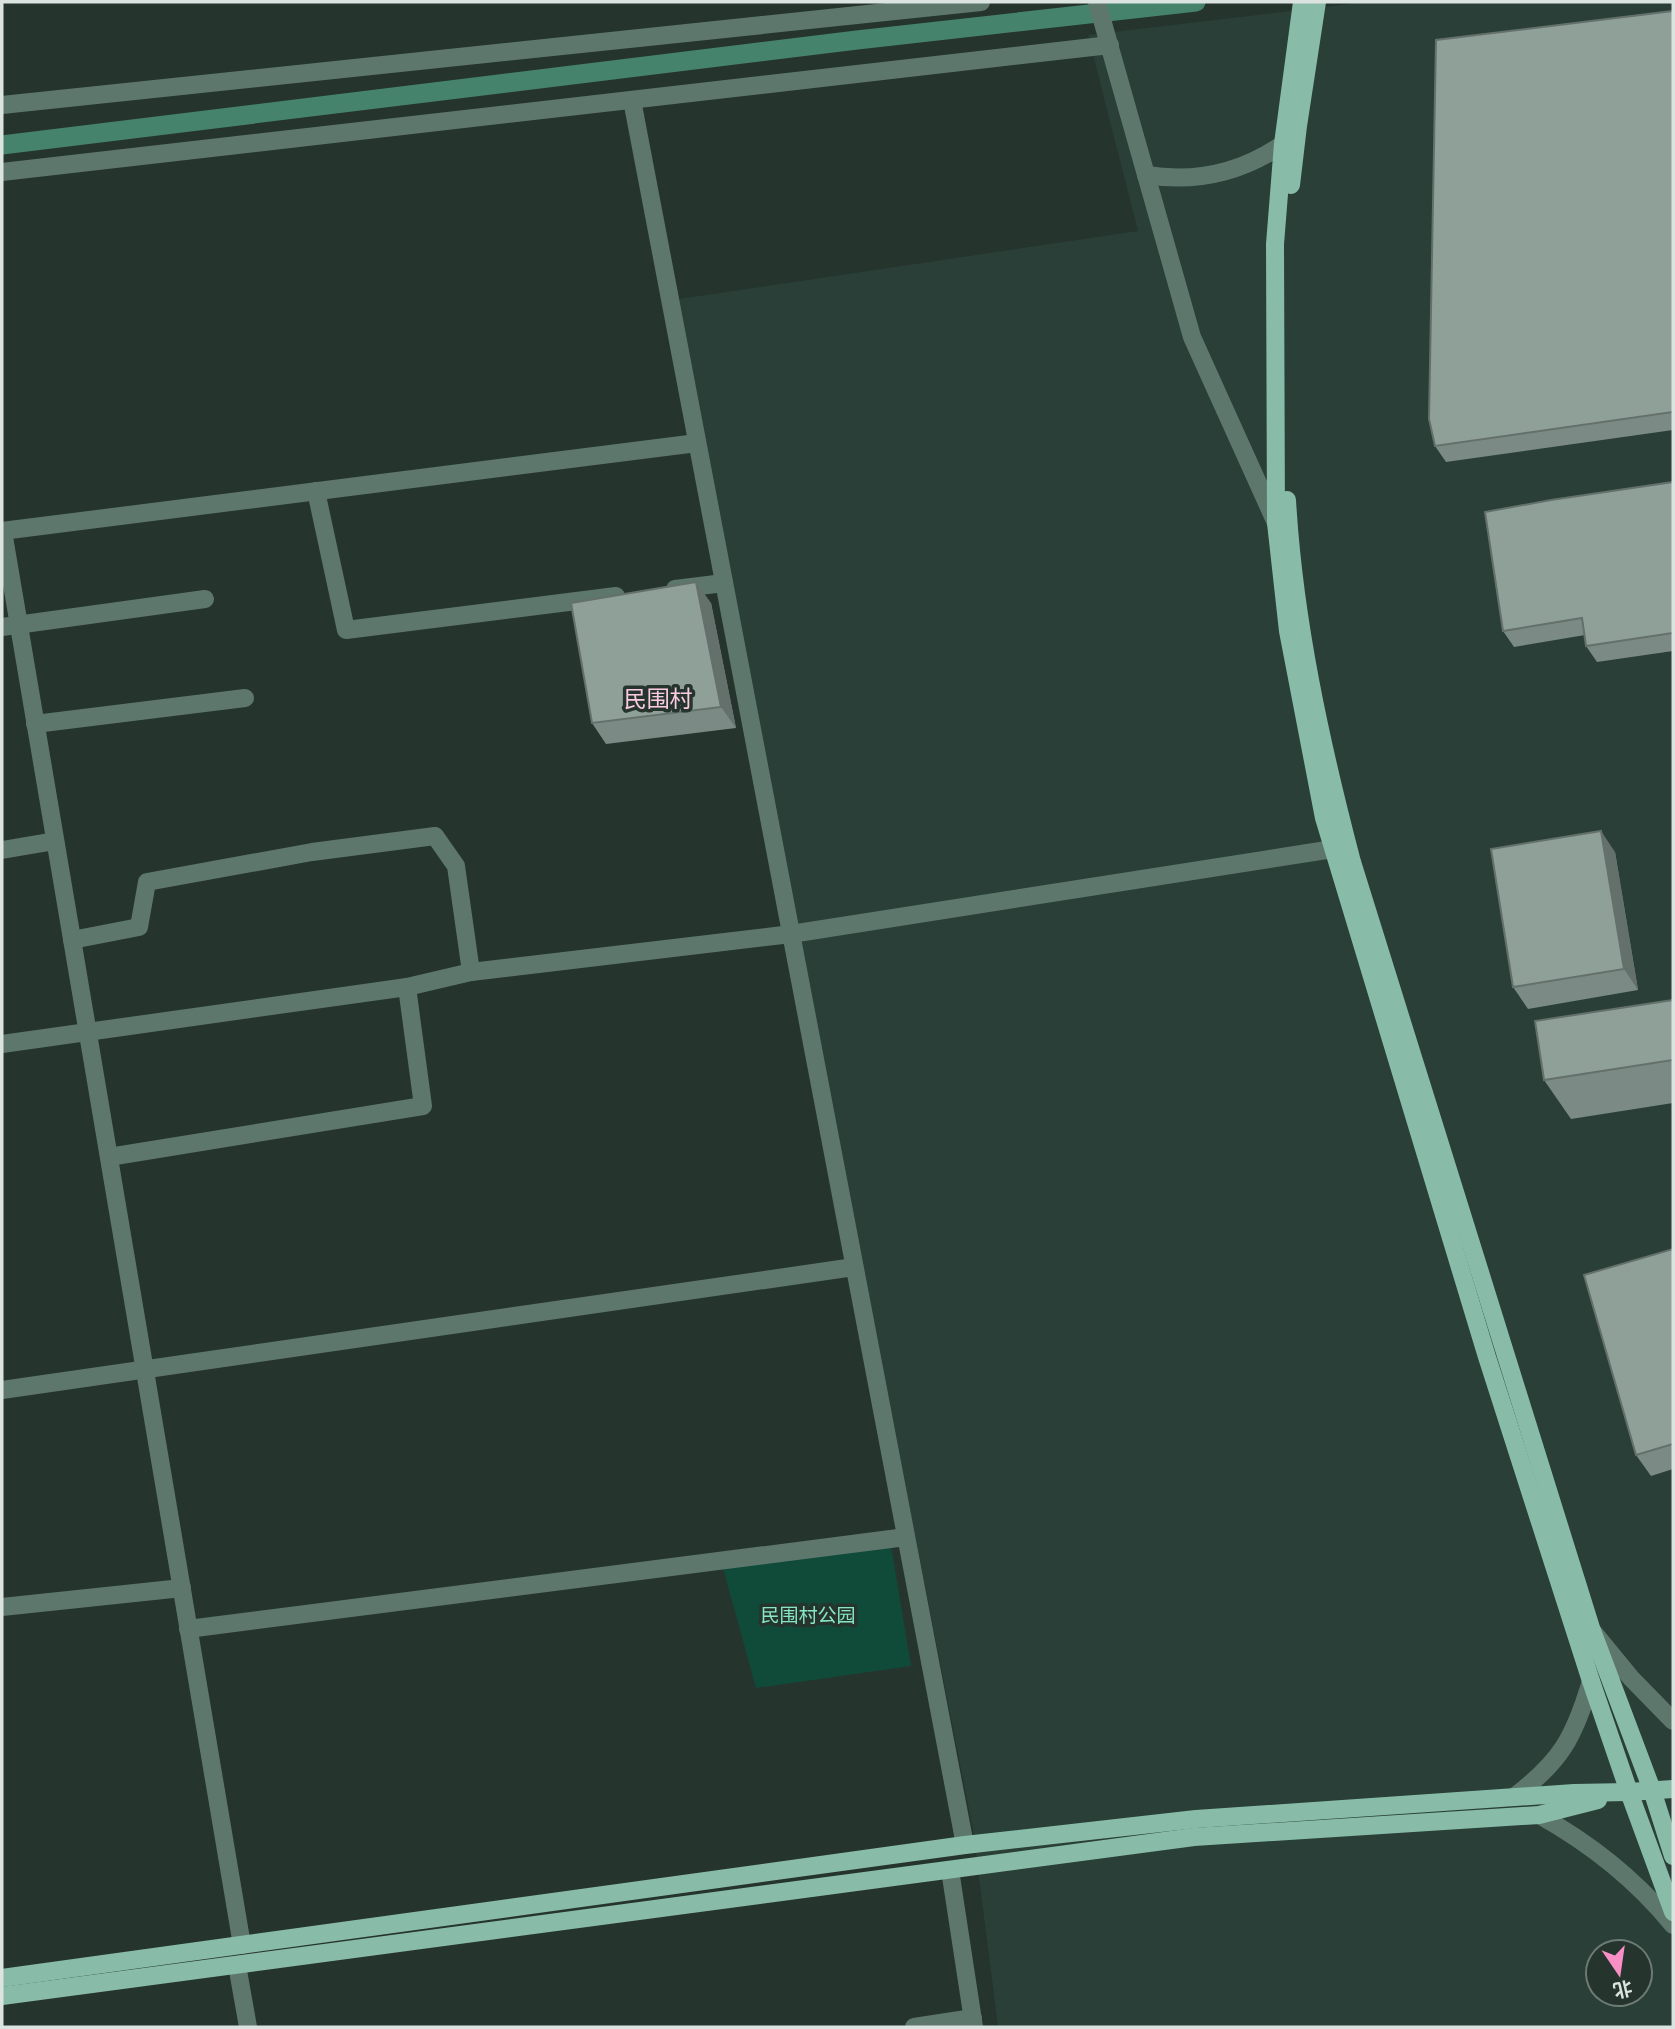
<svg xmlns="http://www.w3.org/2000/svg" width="1675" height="2029" font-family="Raleway,'Noto Sans SC',sans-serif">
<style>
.built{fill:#293f37;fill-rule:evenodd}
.green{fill:#104b3a}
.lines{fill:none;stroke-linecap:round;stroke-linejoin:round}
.canal{stroke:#45836d;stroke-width:19}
.minor{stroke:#5e776d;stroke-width:18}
.major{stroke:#88bca8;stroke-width:18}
.wall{fill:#7b8a84}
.shaded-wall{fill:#64706b}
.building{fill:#8fa099;stroke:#64706b;stroke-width:2}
.labels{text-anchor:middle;stroke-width:7;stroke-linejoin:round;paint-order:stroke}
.park-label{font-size:19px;fill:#87e6c4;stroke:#26342e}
.quarter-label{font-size:23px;fill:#facbe1;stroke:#26342e}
</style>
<rect width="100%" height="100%" fill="#26342e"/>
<!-- built -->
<path class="built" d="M1366 2H1673V2027H998L973 1830 672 300 1138 231 1088 35ZM1598 1952H1640V1994H1598Z"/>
<!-- green -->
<polygon class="green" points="890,1540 911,1666 756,1688 721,1561"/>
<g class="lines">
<!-- canal -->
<polyline class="canal" points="2,145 857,40 1196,2"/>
<!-- minor -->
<g class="minor">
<polyline points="1097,2 1192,337 1276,523"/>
<polyline points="632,100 965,1845"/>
<polyline points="2,105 981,2"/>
<polyline points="2,172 1110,45"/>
<path d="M1146 175C1196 183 1241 173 1283 144"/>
<polyline points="316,491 346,630 616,596"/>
<polyline points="2,531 697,443"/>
<polyline points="3,531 242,1945"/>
<polyline points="675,589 724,583"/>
<polyline points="2,627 205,599"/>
<polyline points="35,724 245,698"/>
<polyline points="2,850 55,841"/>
<polyline points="72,940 139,927 147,882 312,852 435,836 456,866 471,972"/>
<polyline points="2,1044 407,987 471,972 791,934 1333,849"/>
<polyline points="109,1157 423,1106 407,987"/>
<polyline points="2,1390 854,1267"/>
<polyline points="2,1607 182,1588"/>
<polyline points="188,1629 906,1537"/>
<polyline points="1594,1633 1631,1678 1673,1721"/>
<path d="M1514 1797C1561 1761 1574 1738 1591 1681"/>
<path d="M1539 1815C1591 1844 1636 1880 1673 1925"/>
<polyline points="950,1870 974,2027"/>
<polyline points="237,1965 248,2027"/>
<polyline points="914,2027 973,2018"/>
</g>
<!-- major -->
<g class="major">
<polyline points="1302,2 1283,144 1275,244 1276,523 1288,631 1324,818 1487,1357 1591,1681 1629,1792 1673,1912"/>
<polyline points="1291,185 1298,126 1317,2"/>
<path d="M1287 500C1294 622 1321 744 1352 862L1591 1628 1652 1790 1673 1856"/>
<polyline points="2,1978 965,1845 1196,1819 1574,1793 1629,1792 1673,1789"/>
<polyline points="2,1996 1194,1837 1539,1815 1598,1800"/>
</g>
</g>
<!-- wall -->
<g class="wall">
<polygon points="1673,11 1673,430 1446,462 1435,446"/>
<polygon points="1673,482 1673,651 1597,662 1586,646 1585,635 1514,647 1503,631"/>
<polygon points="711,603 736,728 606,744 592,723"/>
<polygon points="1615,852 1638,990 1528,1009 1513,987"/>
<polygon points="1673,1000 1673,1103 1571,1119 1544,1080"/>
<polygon points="1673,1249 1673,1469 1651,1476 1636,1455"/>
</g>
<!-- shaded-wall -->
<g class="shaded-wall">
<polygon points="696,582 711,603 736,728 721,707"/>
<polygon points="1601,831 1615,852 1638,990 1624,969"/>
</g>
<!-- building -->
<g class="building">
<polygon points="1673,11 1673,412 1435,446 1429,419 1436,40"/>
<polygon points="1673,482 1673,633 1586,646 1582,618 1503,631 1485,512 1551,500"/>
<polygon points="696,582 721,707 592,723 571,603"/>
<polygon points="1601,831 1624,969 1513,987 1491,849"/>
<polygon points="1673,1000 1673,1060 1544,1080 1535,1021"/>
<polygon points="1673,1249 1673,1444 1636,1455 1584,1275"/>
</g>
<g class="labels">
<!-- park labels -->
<g class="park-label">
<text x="808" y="1622">民围村公园</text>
</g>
<!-- quarter labels -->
<g class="quarter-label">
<text x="658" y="707">民围村</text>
</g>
</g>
<!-- border -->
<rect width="1675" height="2029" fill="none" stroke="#dbe4e1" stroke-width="7"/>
<!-- north arrow -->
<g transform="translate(1619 1973) rotate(167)"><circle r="33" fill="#26342e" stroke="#6e7a76" stroke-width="2"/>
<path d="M0-5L12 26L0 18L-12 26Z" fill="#fa8fc6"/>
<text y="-10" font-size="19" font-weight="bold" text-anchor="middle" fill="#dbe4e1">北</text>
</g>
</svg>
